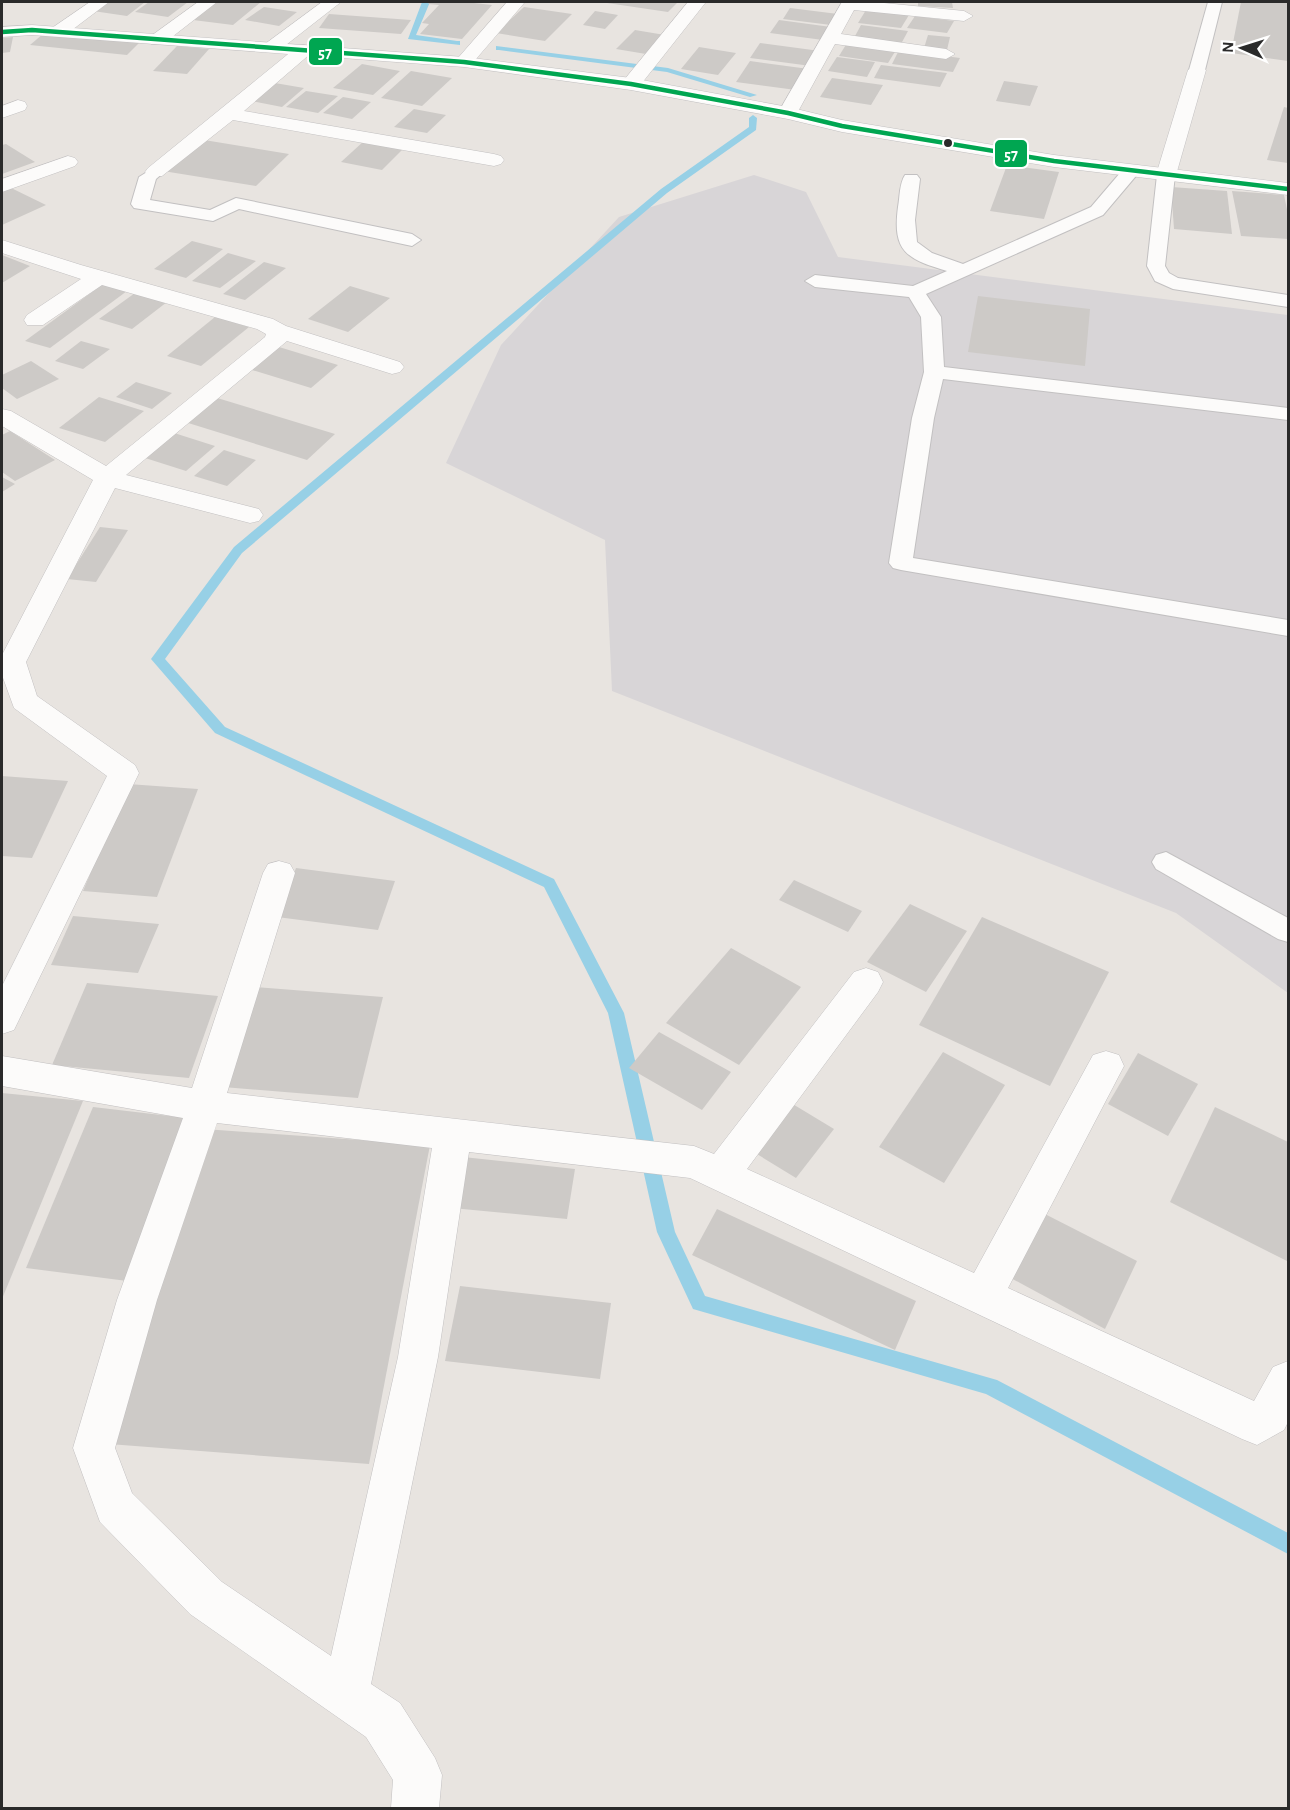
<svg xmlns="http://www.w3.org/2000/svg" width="1290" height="1810" font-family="'Alegreya Sans',sans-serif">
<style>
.industrial{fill:#d8d5d7}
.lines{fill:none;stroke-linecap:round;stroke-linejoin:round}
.stream{fill:#97d0e6;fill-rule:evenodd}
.building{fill:#cdcac7}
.lane-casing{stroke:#c2c0c1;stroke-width:2}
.street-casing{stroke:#c2c0c1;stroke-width:1}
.secondary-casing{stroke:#c2c0c1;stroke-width:1}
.lane{fill:#fcfbfa;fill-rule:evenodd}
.street{fill:#fcfbfa;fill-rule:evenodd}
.secondary{fill:#fcfbfa;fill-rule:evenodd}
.bus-1-casing{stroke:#fff;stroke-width:8}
.bus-1{stroke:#00a651;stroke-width:4.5}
.bus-dot{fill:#2a2a2a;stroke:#fff;stroke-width:2}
.line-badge{stroke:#fff;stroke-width:2}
.badge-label{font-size:16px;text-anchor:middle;font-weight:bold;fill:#fff}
</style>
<rect width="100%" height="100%" fill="#e8e4e0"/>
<!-- industrial -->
<polygon class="industrial" points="754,175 806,192 838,257 1288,315 1288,993 1176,913 612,691 605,540 446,463 501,345 619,217"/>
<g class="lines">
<!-- stream -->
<g class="stream">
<polygon points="422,2 430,2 416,35 457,41 460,41 460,45 408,39"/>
<polygon points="496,46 668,68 757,95 750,97 667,72 499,50 496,50"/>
<polygon points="753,115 757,118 756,130 667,193 242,553 165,659 225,727 554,879 624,1013 675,1232 705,1296 997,1380 1288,1533 1288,1554 986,1394 693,1309 657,1232 608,1013 544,887 215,733 151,659 234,547 661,189 749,127 749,118"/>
</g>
</g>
<!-- building -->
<g class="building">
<polygon points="106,2 145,2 127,16 93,11"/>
<polygon points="149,2 188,2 168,17 135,12"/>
<polygon points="216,2 261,2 233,25 193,20"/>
<polygon points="430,2 465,2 492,5 462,39 420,34 429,24 422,23 439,5 428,4"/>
<polygon points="609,2 678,2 668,12 607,3"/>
<polygon points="918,2 952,2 953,8 918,6"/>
<polygon points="1241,2 1288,2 1288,61 1231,53"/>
<polygon points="264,7 297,12 279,26 245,20"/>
<polygon points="524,7 572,14 545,41 496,33"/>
<polygon points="790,8 838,14 831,25 783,19"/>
<polygon points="866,10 909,15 901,28 858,23"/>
<polygon points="595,11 618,15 605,29 583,25"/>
<polygon points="329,14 411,20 401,34 319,28"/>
<polygon points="915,16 954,21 947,33 907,28"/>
<polygon points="779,20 831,27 823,40 770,33"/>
<polygon points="861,25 908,31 901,44 854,38"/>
<polygon points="635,30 665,35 646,54 616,49"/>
<polygon points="43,34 139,43 127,55 30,45"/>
<polygon points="928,35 950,37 947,50 924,48"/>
<polygon points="13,37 10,52 2,53 2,38"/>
<polygon points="760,43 820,51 811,66 750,58"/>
<polygon points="847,43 896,50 888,63 839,56"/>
<polygon points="177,46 209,49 187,74 153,71"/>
<polygon points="699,47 736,53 718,75 681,69"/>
<polygon points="899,50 960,58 953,72 892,64"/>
<polygon points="837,57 875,62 867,77 828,71"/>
<polygon points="750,61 809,69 796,90 736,82"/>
<polygon points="362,64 400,71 373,95 333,88"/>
<polygon points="881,65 947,73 940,87 874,78"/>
<polygon points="411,71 452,78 422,106 381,98"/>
<polygon points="832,78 883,85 871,105 820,97"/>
<polygon points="1004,81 1038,86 1030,106 996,101"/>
<polygon points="269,82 304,88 282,107 246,100"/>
<polygon points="306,91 338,96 318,113 286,107"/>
<polygon points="343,97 371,102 352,119 323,113"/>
<polygon points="1284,107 1288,108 1288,163 1267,160"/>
<polygon points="414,109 446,115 427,133 394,127"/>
<polygon points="198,139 289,154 256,186 163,171"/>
<polygon points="364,141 404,148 382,170 341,162"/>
<polygon points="6,144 35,162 2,174 2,145"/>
<polygon points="1007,165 1059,172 1044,219 990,211"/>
<polygon points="5,185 46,205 2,225 2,186"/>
<polygon points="1171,187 1227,191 1232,234 1174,229"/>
<polygon points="1232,191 1284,195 1288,214 1288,239 1241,236"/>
<polygon points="192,241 223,249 186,278 154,269"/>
<polygon points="228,253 256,261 220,288 192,281"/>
<polygon points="2,255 30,266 2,283"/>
<polygon points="264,262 286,268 245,300 223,294"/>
<polygon points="103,284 127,291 50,348 25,341"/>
<polygon points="350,286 390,298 348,332 308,319"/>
<polygon points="135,293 167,302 132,329 99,319"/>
<polygon points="978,296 1090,309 1085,366 968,352"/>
<polygon points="215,317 249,327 201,366 167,356"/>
<polygon points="81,341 110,349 83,369 55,361"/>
<polygon points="279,347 338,365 311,388 252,370"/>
<polygon points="31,361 59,379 17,399 2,388 2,375"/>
<polygon points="136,382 172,393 152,409 116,397"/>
<polygon points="99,397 144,411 105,442 59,428"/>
<polygon points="214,397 335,434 307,460 185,422"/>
<polygon points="10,431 55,460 15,481 2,472 2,435"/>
<polygon points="171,432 215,446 186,471 142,457"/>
<polygon points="224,450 256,460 227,486 194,476"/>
<polygon points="2,477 15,484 2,492"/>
<polygon points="100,527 128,530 96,582 67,579"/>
<polygon points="2,776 68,781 32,858 2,856"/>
<polygon points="128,784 198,789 157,897 83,891"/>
<polygon points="296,868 395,881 378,930 277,917"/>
<polygon points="794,880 862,911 848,932 779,900"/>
<polygon points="910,904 967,931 926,992 867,962"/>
<polygon points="73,916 159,924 138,973 51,965"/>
<polygon points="982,917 1109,972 1050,1086 919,1025"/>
<polygon points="731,948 801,987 739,1065 666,1023"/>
<polygon points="87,983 218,996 189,1078 52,1065"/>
<polygon points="255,987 383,997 358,1098 223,1087"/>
<polygon points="659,1032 731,1072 702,1110 629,1068"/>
<polygon points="943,1052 1005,1085 944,1183 879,1147"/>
<polygon points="1138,1053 1198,1084 1168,1136 1108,1104"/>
<polygon points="2,1093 83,1101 2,1299"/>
<polygon points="791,1103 834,1129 796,1178 752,1151"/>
<polygon points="93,1107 195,1119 135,1282 26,1268"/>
<polygon points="1215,1107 1288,1142 1287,1261 1170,1202"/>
<polygon points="204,1129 430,1145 369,1464 109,1444"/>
<polygon points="463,1157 575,1169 567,1219 452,1208"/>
<polygon points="717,1209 916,1301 895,1350 692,1255"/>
<polygon points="1041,1212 1137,1261 1105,1329 1007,1276"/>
<polygon points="460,1286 611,1303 600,1379 445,1361"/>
</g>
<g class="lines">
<defs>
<g id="lane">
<polygon points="1208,2 1222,2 1205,70 1197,75 1189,70"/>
<path d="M1132 165 1141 170 1103 215 926 294 941 317 944 367 1288 408V420L943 379 934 418 913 558 1288 620V636L901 570 893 568 889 563 912 418 924 372 921 317 909 297 815 287 805 281 815 275 913 286 947 271C907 259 892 252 898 207 900 197 899 184 905 175H917L920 179 915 220 917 242 932 253 963 264 1091 207 1126 166Z"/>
<polygon points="155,167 164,172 156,179 150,200 210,210 236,198 412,234 421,240 412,246 239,209 213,221 134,208 131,204 139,177"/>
<polygon points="1166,170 1175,175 1165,266 1169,273 1178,278 1288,295 1288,307 1173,289 1155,281 1147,266 1157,175"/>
<polygon points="1166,852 1288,918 1288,942 1278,939 1156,869 1152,862 1156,855"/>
</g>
<g id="street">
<polygon points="90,2 109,2 64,36 52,36 49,32 52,28"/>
<polygon points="198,2 217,2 163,44 151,44 148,40 151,36"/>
<polygon points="322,2 341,2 277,52 265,52 262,48 265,44"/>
<polygon points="507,2 525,2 470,66 458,66 455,62 458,58"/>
<polygon points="688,2 706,2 638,88 624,88 622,84 624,80"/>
<polygon points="842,2 874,2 964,11 973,16 964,21 854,10 841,34 946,49 955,54 946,59 835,44 795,117 781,117 778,113"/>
<polygon points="304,45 310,46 313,50 310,54 244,111 494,154 501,156 504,160 501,164 494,166 233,120 162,176 148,176 145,172 148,168 298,46"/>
<polygon points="1197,65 1206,70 1176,175 1173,179 1159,179 1156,175 1188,70"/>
<polygon points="18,100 25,102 27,106 25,110 2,118 2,106"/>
<polygon points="68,156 75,158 78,162 75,166 2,192 2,179"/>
<polygon points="2,240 81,265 273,319 286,326 400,362 404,367 400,372 392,374 287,341 126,475 259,509 263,515 259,521 250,523 115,488 26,662 37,696 135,765 139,773 14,1030 2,1034 2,986 107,776 14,708 2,675 2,655 93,480 2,426 2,409 11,411 106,466 265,337 266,334 257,329 102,285 43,325 27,325 24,320 27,315 81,279 2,253"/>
<path d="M279 861 290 864 295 873 227 1093 694 1146 714 1154 854 972 866 968 878 972 883 982 878 992 747 1169 974 1273 1093 1055 1106 1051 1119 1055 1124 1066 1008 1288 1254 1401 1273 1367 1288 1361V1422L1284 1430 1257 1445 1242 1439 690 1178 469 1152 438 1357 371 1684 400 1703 435 1758 442 1775 439 1808H391L393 1780 366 1737 190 1614 100 1522 73 1448 117 1300 183 1118 2 1086V1056L192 1088 263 873 268 864ZM217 1123 432 1148 398 1357 331 1656 222 1582 132 1493 115 1448 157 1300Z"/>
</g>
<polygon id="secondary" points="32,25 464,57 631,78 788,107 842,120 1054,155 1288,183 1288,195 1054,167 842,132 788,119 631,90 464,67 32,35 2,37 2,27"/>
</defs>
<!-- lane casing -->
<use href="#lane" class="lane-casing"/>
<!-- street casing -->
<use href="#street" class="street-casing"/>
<!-- secondary casing -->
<use href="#secondary" class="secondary-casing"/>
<!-- lane -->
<use href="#lane" class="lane"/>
<!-- street -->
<use href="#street" class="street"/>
<!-- secondary -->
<use href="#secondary" class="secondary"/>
<defs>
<polyline id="bus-1" points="2,32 32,30 464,62 631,84 788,113 842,126 1054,161 1288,189"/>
</defs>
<!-- bus-1 casing -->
<use href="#bus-1" class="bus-1-casing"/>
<!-- bus-1 -->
<use href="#bus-1" class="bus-1"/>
</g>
<!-- markers -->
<circle class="bus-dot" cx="948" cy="143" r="5"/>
<g class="line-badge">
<rect x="308" y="37" width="35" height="29" rx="6" fill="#00a651"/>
<rect x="994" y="139" width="34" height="29" rx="6" fill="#00a651"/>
</g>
<g class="badge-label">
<text x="325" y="58">57</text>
<text x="1011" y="160">57</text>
</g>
<!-- border -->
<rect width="1290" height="1810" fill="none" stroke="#2a2a2a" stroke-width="6"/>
<!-- north arrow -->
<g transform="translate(1242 48) rotate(273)" stroke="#ffffff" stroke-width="4.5" paint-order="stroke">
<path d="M0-4.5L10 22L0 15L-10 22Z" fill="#2a2a2a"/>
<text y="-9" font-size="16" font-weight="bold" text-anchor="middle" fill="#2a2a2a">N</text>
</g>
</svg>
